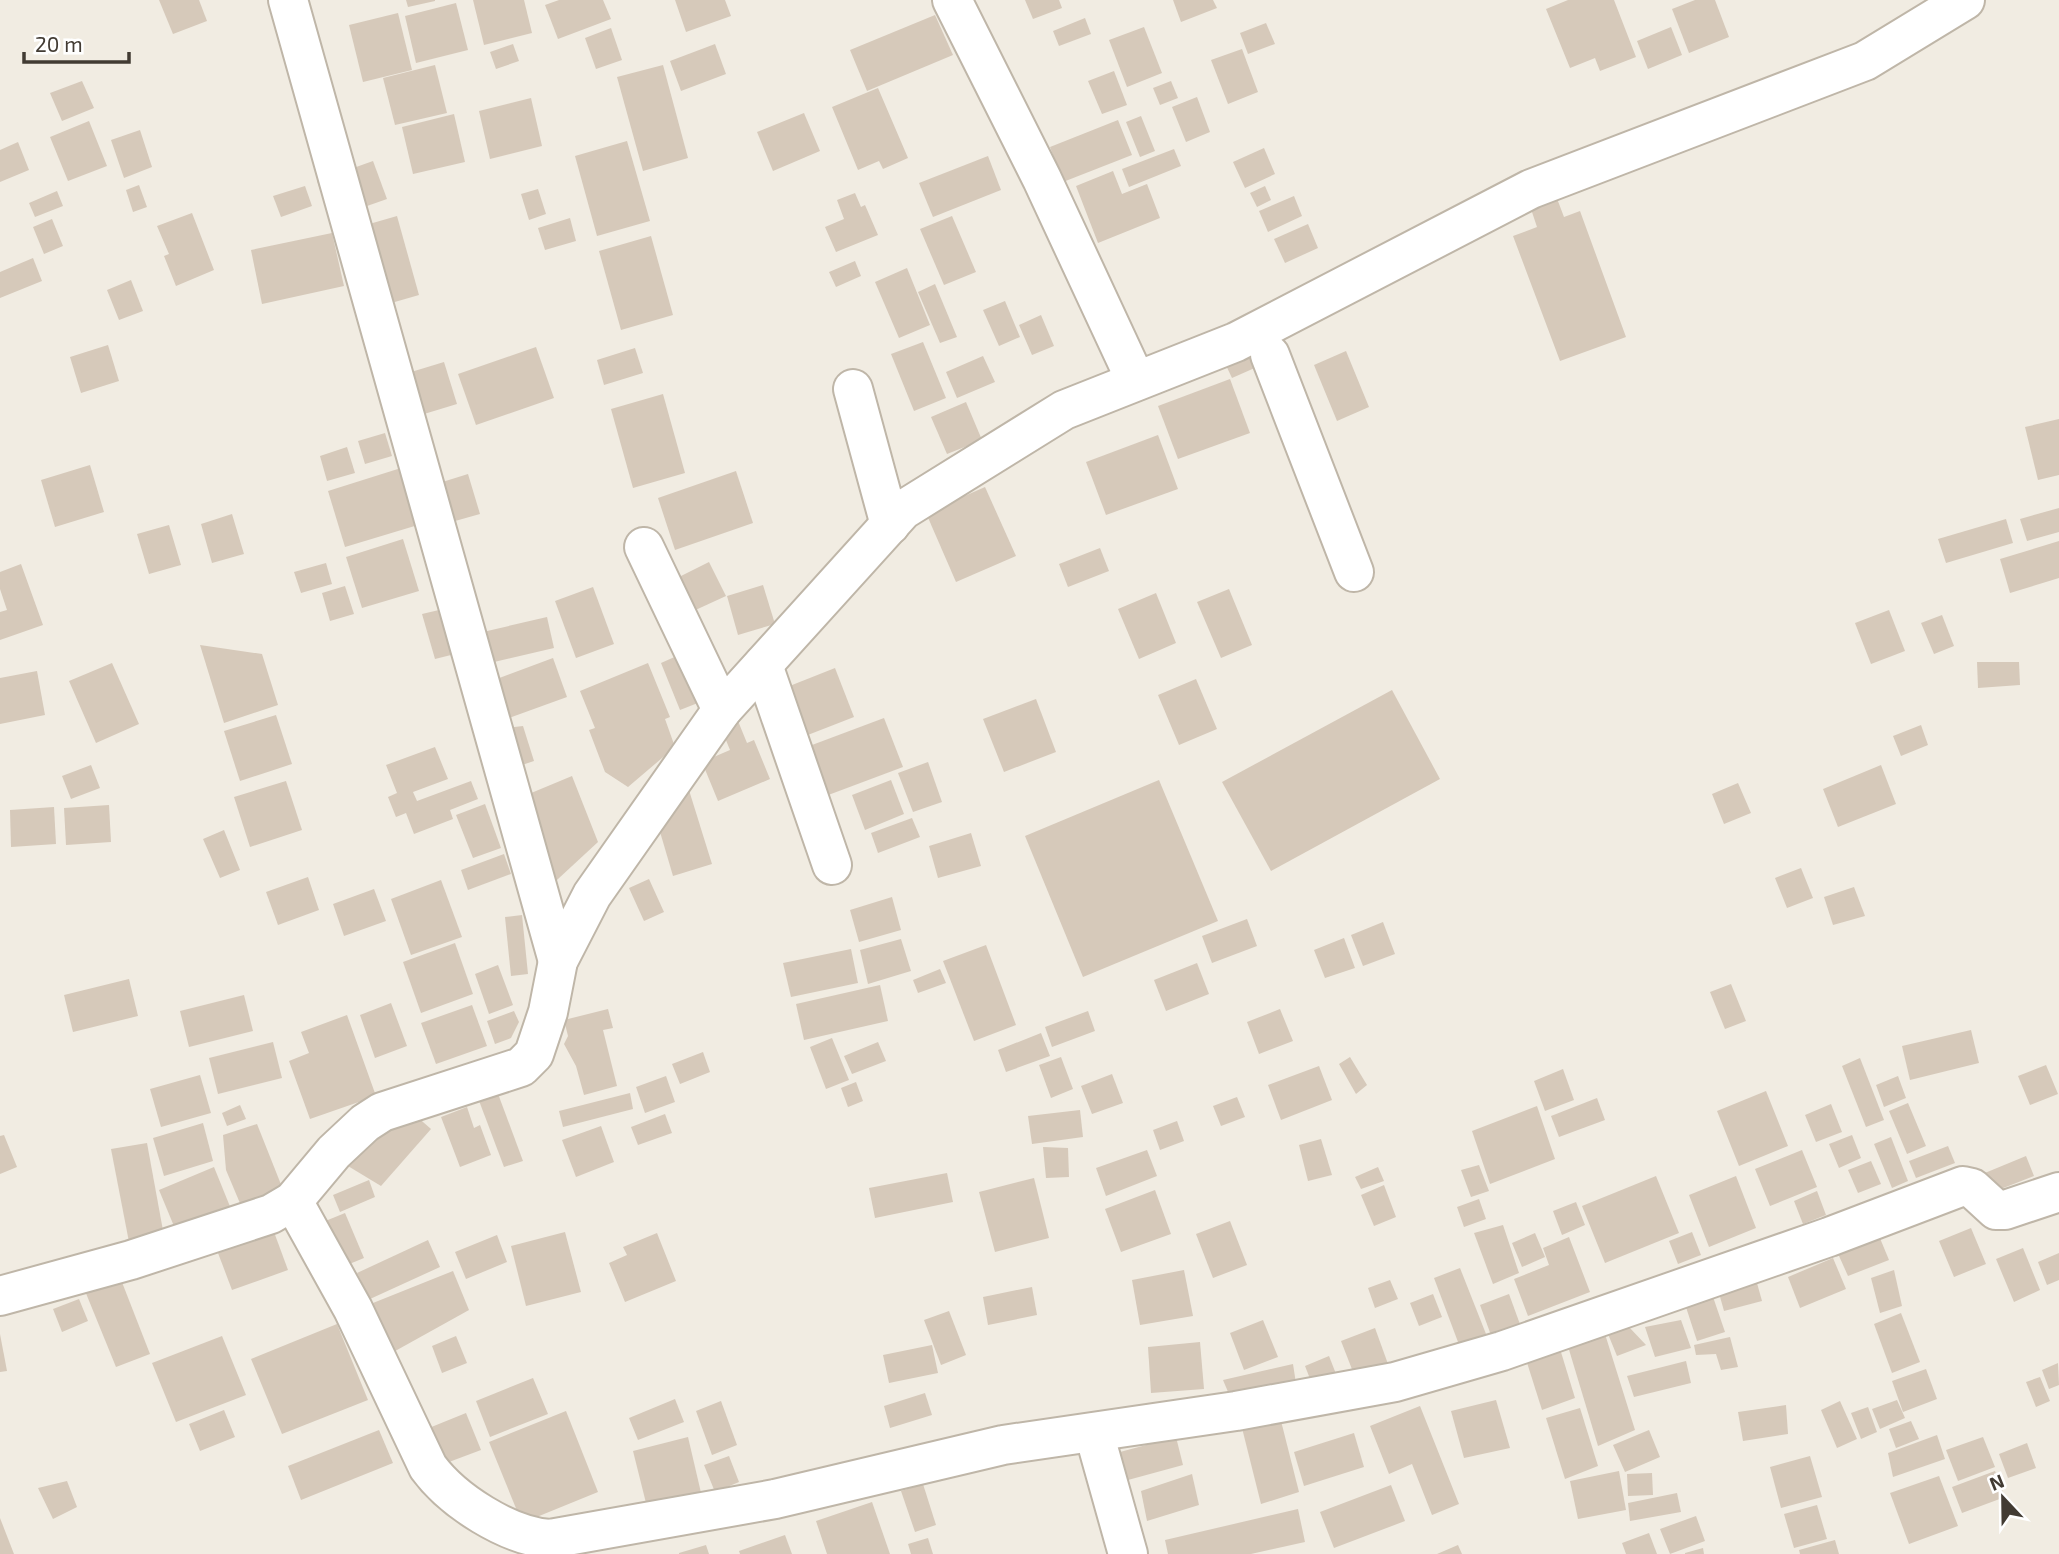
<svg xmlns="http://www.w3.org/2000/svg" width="2059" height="1554" font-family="'Exo 2',sans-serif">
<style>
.building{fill:#d6c9ba}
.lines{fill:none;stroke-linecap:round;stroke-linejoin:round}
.minor-casing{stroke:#bfb6a8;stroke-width:42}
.minor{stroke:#fff;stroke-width:38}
</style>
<rect width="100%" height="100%" fill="#f1ece2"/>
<!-- building -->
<g class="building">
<polygon points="159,0 199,0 207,21 173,34"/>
<polygon points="406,0 435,0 435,1 408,7"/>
<polygon points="473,0 524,0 532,33 484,45"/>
<polygon points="559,0 603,0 611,19 558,39 545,5"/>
<polygon points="675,0 725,0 731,16 686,32"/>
<polygon points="1025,0 1059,0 1062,8 1033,19"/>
<polygon points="1173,0 1213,0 1217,8 1181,22"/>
<polygon points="1568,0 1614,0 1636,57 1600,71 1595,58 1570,68 1546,9"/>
<polygon points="1695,0 1715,0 1729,37 1689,53 1672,9"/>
<polygon points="456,3 468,50 416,63 405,16"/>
<polygon points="398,13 412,70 363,82 349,25"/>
<polygon points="935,15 953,55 867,91 850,50"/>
<polygon points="1085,18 1091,34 1059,46 1053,31"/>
<polygon points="1266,23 1275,44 1248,54 1240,33"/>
<polygon points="1144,27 1162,73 1127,87 1109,40"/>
<polygon points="1671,27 1682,55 1648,69 1637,41"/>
<polygon points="611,28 622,60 596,69 585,38"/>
<polygon points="513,44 519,61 496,69 490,52"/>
<polygon points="715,44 726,74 681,91 670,61"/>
<polygon points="1242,49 1258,92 1228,104 1211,60"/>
<polygon points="435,65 447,113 395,125 383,78"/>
<polygon points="663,65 688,158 643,171 617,77"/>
<polygon points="1114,71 1127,105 1102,114 1088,81"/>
<polygon points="82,81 94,108 62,121 50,93"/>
<polygon points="1171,81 1178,98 1160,105 1153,88"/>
<polygon points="878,88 908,158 883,169 879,161 858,170 832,107"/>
<polygon points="1197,97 1210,132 1186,142 1172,107"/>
<polygon points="531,98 542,146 490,159 479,111"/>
<polygon points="804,113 820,151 773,171 757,132"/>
<polygon points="454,114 465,162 413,174 402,127"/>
<polygon points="1141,116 1155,151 1140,157 1126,122"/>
<polygon points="1118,120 1132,155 1063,182 1050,147"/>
<polygon points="89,121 107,166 68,181 50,137"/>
<polygon points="140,130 152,167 124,178 111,140"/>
<polygon points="627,141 650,221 597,236 575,156"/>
<polygon points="18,142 29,170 0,182 0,150"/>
<polygon points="1264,148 1275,174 1245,188 1233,162"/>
<polygon points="1174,149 1181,166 1129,187 1122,169"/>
<polygon points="988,156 1001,190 933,217 919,183"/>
<polygon points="373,161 387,199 330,219 317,181"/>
<polygon points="1113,171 1122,194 1147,184 1160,218 1098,243 1076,186"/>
<polygon points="139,185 147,207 133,212 126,190"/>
<polygon points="305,186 312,206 281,217 273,196"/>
<polygon points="1265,186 1271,200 1257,207 1250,193"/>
<polygon points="1553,188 1564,217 1580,211 1626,337 1560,361 1513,236 1537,227 1527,197"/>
<polygon points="538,189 546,214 529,220 521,194"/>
<polygon points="57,191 63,206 35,217 29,203"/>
<polygon points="855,193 861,207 865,205 878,235 836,252 825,227 844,219 837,200"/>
<polygon points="1294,196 1302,216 1268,232 1259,211"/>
<polygon points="192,213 214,270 176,286 164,256 169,254 157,226"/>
<polygon points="397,216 419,295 367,310 345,231"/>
<polygon points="952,216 976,272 944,285 920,229"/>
<polygon points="570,218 576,241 545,250 538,228"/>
<polygon points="52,219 63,246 44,254 33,227"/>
<polygon points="1308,224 1318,248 1285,263 1274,239"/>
<polygon points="332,233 344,286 262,304 251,250"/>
<polygon points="651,236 673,315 621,330 599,251"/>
<polygon points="33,258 42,281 0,298 0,272"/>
<polygon points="855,261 861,276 836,287 829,272"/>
<polygon points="907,268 930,325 899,338 875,282"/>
<polygon points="131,280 143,311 119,320 107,290"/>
<polygon points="935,284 957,337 940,343 918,292"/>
<polygon points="1005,301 1020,337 999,346 983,310"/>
<polygon points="1041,315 1054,346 1032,355 1019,325"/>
<polygon points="923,342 946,398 914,411 891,354"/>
<polygon points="1257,343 1266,363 1232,378 1223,359"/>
<polygon points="108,345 119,381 81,393 70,357"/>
<polygon points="536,347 554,398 476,425 458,374"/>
<polygon points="635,348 643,373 604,385 597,360"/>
<polygon points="1346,351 1369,407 1337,421 1314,365"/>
<polygon points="983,356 995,382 957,398 946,372"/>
<polygon points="444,362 457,404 411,418 398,376"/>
<polygon points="1230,379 1250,433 1178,459 1158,406"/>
<polygon points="663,394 685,473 633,488 611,409"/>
<polygon points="966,402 982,440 947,454 931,417"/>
<polygon points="2059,419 2059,475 2038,480 2025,427"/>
<polygon points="385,433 392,456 365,464 358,441"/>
<polygon points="1158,435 1178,489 1106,515 1086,462"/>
<polygon points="347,447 355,473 327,481 320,456"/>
<polygon points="90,465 104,512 55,527 41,480"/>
<polygon points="401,468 418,525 345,547 328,491"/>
<polygon points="736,471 753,523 675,550 658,498"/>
<polygon points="468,474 480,514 448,523 436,484"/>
<polygon points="985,487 1016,556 956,582 926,513"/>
<polygon points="2059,508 2059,532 2027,541 2020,519"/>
<polygon points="232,514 244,554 212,563 201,524"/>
<polygon points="2006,519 2013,543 1946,563 1938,539"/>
<polygon points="169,525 181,565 149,574 137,534"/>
<polygon points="403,539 419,591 362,608 346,557"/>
<polygon points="2059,541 2059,578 2010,593 2000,559"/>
<polygon points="1100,548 1109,571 1068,587 1059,564"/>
<polygon points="709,562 726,596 689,613 673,580"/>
<polygon points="326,563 332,584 301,593 294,572"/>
<polygon points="21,564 43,625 0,640 0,612 7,610 0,589 0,572"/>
<polygon points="763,585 775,624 738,635 727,596"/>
<polygon points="345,586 354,614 330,621 322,593"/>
<polygon points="593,587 614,644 576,658 555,601"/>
<polygon points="1229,589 1252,645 1221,658 1197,602"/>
<polygon points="1156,593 1176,643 1139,659 1118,609"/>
<polygon points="439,610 451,655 435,659 422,614"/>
<polygon points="1889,610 1905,651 1871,664 1855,623"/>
<polygon points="1942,615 1954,646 1934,654 1921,623"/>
<polygon points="547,617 554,648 477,666 470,635"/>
<polygon points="200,645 262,654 278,705 224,723"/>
<polygon points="688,651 708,699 680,710 661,663"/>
<polygon points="553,658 567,697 509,718 494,680"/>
<polygon points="1977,662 2019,662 2020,685 1978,688"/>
<polygon points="112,663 139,724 96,743 69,681"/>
<polygon points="648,663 670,717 665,719 675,747 628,787 605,772 589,730 595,728 580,691"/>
<polygon points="835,668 854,717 795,740 777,691"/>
<polygon points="37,671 45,715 0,724 0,678"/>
<polygon points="1196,679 1217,729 1179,745 1158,695"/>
<polygon points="1392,690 1440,779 1271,871 1222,782"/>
<polygon points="1036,699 1056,752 1004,772 983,719"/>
<polygon points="276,715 292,764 240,781 224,731"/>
<polygon points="884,718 903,767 815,800 796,751"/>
<polygon points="738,721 747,743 754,740 770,779 718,801 702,762 730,750 721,728"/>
<polygon points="1921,725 1928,745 1901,756 1893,736"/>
<polygon points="523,726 534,761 519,766 505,728"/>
<polygon points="435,747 448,779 413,792 417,801 471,781 478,799 450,810 453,819 414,834 406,813 396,817 388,797 397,793 386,765"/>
<polygon points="928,762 942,802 913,812 898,773"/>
<polygon points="91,765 100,788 71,799 62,776"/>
<polygon points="1881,765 1896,804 1838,827 1823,789"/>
<polygon points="572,776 598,842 545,891 524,796"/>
<polygon points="891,780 904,814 865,830 852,795"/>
<polygon points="1159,780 1218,921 1083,977 1025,836"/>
<polygon points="286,781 302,830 250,847 234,797"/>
<polygon points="1738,783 1751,813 1724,824 1712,794"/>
<polygon points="688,787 712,864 673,876 658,825"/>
<polygon points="485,804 501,848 473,858 456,815"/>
<polygon points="109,805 111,842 66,845 64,808"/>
<polygon points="54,807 56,844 11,847 10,810"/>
<polygon points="912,818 920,837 878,853 871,833"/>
<polygon points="224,830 240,870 220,878 203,839"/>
<polygon points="971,833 981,866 938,878 929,846"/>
<polygon points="504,854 511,874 468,890 461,870"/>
<polygon points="1801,868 1813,898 1787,908 1775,878"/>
<polygon points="308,877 319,910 278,925 266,892"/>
<polygon points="649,879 664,912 644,921 629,888"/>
<polygon points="441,880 462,937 411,955 391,899"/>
<polygon points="1854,887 1865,916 1833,925 1824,897"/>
<polygon points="374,889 386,921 344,936 333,904"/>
<polygon points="892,897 901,930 859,942 850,910"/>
<polygon points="522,915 528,974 511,976 505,917"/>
<polygon points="1247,919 1257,946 1212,963 1202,936"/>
<polygon points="1383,922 1395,954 1363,966 1351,935"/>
<polygon points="1344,938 1355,968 1325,978 1314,950"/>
<polygon points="901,939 911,971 868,984 860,950"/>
<polygon points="455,943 473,994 421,1013 403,962"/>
<polygon points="986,945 1016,1025 974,1041 943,961"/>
<polygon points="851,949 858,983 791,997 783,963"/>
<polygon points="1197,963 1209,994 1166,1011 1154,980"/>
<polygon points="498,965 513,1005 489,1014 475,974"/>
<polygon points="940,969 946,983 918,993 913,980"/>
<polygon points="129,979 138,1016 73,1032 64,995"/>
<polygon points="1731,984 1746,1021 1725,1029 1710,992"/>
<polygon points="880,985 888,1021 804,1040 796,1004"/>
<polygon points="244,995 253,1031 189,1047 180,1011"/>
<polygon points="391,1003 407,1046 375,1058 360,1015"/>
<polygon points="472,1005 487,1046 436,1064 421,1023"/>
<polygon points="608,1009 613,1028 603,1030 617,1086 584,1095 576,1066 564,1044 568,1036 564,1020"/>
<polygon points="1280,1009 1293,1041 1259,1054 1247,1022"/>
<polygon points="514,1011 519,1022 511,1038 495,1044 487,1021"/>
<polygon points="1088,1011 1095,1031 1052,1047 1045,1027"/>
<polygon points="347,1015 376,1096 310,1119 289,1061 309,1053 301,1032"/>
<polygon points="1971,1030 1979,1063 1910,1080 1902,1046"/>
<polygon points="1041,1033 1050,1056 1006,1072 998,1050"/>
<polygon points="832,1038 849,1080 826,1089 810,1047"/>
<polygon points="273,1042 282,1078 218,1094 209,1058"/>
<polygon points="878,1042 886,1061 852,1074 844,1056"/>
<polygon points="703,1052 710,1072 680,1084 672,1064"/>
<polygon points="1061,1057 1073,1089 1051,1098 1039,1065"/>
<polygon points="1350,1057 1367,1085 1356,1094 1339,1064"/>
<polygon points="1860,1058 1884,1120 1866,1127 1842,1066"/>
<polygon points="2046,1065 2058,1094 2030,1105 2018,1076"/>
<polygon points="1319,1066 1332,1100 1281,1120 1268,1085"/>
<polygon points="1563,1069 1574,1100 1545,1111 1534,1081"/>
<polygon points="1112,1074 1123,1103 1092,1114 1081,1086"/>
<polygon points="200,1075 211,1113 161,1127 150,1089"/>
<polygon points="666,1076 675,1102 645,1113 636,1087"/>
<polygon points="1898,1076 1906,1098 1884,1107 1876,1085"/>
<polygon points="856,1082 863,1101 848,1107 841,1088"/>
<polygon points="497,1091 523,1161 504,1167 478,1098"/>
<polygon points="1766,1091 1788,1146 1739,1166 1717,1111"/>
<polygon points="630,1093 633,1109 563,1127 559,1111"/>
<polygon points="1237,1097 1245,1117 1221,1126 1213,1106"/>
<polygon points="1597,1098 1605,1120 1559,1137 1551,1116"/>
<polygon points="1908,1103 1926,1146 1907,1154 1889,1111"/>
<polygon points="1831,1104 1842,1132 1816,1142 1805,1115"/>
<polygon points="240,1105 246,1119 227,1126 222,1113"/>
<polygon points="1537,1106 1555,1159 1490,1184 1472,1131"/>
<polygon points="467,1107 474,1128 480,1125 491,1155 460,1167 441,1117"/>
<polygon points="407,1108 431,1129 381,1186 343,1163"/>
<polygon points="1080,1110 1083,1137 1032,1144 1028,1116"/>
<polygon points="665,1114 672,1133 638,1145 631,1127"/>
<polygon points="1177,1121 1184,1141 1160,1150 1153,1130"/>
<polygon points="203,1123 213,1161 164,1176 153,1138"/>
<polygon points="257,1124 284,1192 242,1208 226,1170 223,1135"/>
<polygon points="601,1126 614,1162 576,1177 562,1140"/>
<polygon points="4,1135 17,1167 0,1174 0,1136"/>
<polygon points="1852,1135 1861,1158 1839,1168 1829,1144"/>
<polygon points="1891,1137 1908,1181 1892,1188 1874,1144"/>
<polygon points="1321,1139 1332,1175 1308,1181 1299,1145"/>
<polygon points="147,1143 164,1236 129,1242 111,1149"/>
<polygon points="1948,1146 1955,1163 1916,1178 1909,1161"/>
<polygon points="1043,1147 1068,1148 1069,1177 1046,1178"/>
<polygon points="1147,1150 1157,1176 1106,1196 1096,1168"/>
<polygon points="1802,1150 1817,1187 1770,1206 1755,1169"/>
<polygon points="2026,1156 2034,1176 1988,1194 1980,1175"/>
<polygon points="1871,1161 1881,1184 1858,1193 1848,1170"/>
<polygon points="1479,1165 1489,1191 1471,1197 1461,1170"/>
<polygon points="214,1167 231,1209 176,1231 159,1190"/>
<polygon points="1378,1167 1384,1181 1361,1189 1355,1177"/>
<polygon points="947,1173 953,1202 875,1218 869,1188"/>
<polygon points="1656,1176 1679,1233 1605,1263 1582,1206"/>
<polygon points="1736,1176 1756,1228 1709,1247 1689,1195"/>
<polygon points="1034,1178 1049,1238 995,1252 979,1192"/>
<polygon points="369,1180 375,1197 340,1212 333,1195"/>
<polygon points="1384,1185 1396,1217 1374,1226 1361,1195"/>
<polygon points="1155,1190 1171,1234 1121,1252 1105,1209"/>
<polygon points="1817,1191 1826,1215 1803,1224 1794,1201"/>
<polygon points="1479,1199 1486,1219 1464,1227 1457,1207"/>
<polygon points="1576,1202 1585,1225 1562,1235 1553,1211"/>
<polygon points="345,1213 364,1258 342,1267 323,1222"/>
<polygon points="1230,1221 1247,1265 1213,1278 1196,1234"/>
<polygon points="1503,1225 1519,1273 1493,1284 1474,1233"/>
<polygon points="1971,1228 1986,1264 1954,1277 1939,1241"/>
<polygon points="1877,1231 1889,1260 1848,1276 1835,1247"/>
<polygon points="274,1232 288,1270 232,1290 218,1253"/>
<polygon points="565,1232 581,1292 526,1306 511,1246"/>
<polygon points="1692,1232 1701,1255 1678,1264 1669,1241"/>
<polygon points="657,1233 676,1281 625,1302 609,1263 627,1255 623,1247"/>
<polygon points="1535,1233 1545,1257 1522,1267 1512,1243"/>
<polygon points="497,1235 507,1262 466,1279 455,1252"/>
<polygon points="1569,1237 1590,1292 1528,1316 1514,1279 1549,1265 1543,1248"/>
<polygon points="428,1240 440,1267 370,1299 357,1273"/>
<polygon points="2023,1248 2040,1290 2014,1302 1996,1259"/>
<polygon points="2059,1253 2059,1280 2047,1285 2038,1262"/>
<polygon points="1833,1258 1846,1289 1800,1308 1788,1277"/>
<polygon points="1460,1268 1488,1339 1461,1350 1434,1278"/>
<polygon points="1184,1270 1193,1316 1140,1325 1132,1280"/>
<polygon points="1894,1270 1902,1306 1880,1313 1871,1278"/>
<polygon points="453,1271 469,1310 388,1355 368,1305"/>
<polygon points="118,1272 150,1354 116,1367 83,1286"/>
<polygon points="1755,1276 1762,1301 1724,1311 1717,1286"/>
<polygon points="1390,1280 1398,1299 1375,1308 1368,1288"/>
<polygon points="1032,1287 1037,1315 988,1325 983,1297"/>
<polygon points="1711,1291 1725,1332 1697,1341 1684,1301"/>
<polygon points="1433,1294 1442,1317 1419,1326 1410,1303"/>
<polygon points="1509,1294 1521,1327 1492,1338 1480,1305"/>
<polygon points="79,1299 88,1321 62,1332 53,1309"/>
<polygon points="949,1311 966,1355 941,1365 924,1320"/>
<polygon points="1901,1313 1920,1362 1892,1373 1874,1324"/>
<polygon points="1263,1320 1278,1357 1244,1370 1230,1333"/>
<polygon points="1681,1320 1691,1348 1655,1357 1645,1327"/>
<polygon points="337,1324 368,1400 282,1434 251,1359"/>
<polygon points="1628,1326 1646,1345 1617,1356 1608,1334"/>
<polygon points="1375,1328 1388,1364 1355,1377 1341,1341"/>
<polygon points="0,1334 7,1371 0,1372"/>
<polygon points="1605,1334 1635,1430 1598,1446 1567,1343"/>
<polygon points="222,1336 246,1395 176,1422 152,1363"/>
<polygon points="456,1336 467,1363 442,1373 432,1346"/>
<polygon points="1730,1337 1738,1367 1721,1370 1716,1354 1696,1355 1694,1345"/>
<polygon points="1557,1339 1575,1398 1542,1410 1523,1350"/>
<polygon points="1200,1342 1204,1389 1151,1393 1148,1347"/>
<polygon points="932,1345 938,1373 889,1383 883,1355"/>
<polygon points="1329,1356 1338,1379 1314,1389 1305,1366"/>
<polygon points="1686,1361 1691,1383 1634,1397 1627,1376"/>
<polygon points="2058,1363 2059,1385 2049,1389 2042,1370"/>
<polygon points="1293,1364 1297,1390 1231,1399 1223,1380"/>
<polygon points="1926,1369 1937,1399 1903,1412 1892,1381"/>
<polygon points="2040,1377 2050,1401 2036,1407 2026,1382"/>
<polygon points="533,1378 548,1414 490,1437 476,1401"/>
<polygon points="925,1393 932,1415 890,1428 884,1406"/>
<polygon points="675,1399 684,1422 638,1440 629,1418"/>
<polygon points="1496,1400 1510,1448 1464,1458 1451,1411"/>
<polygon points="1897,1400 1905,1418 1880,1429 1872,1409"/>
<polygon points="721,1401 737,1445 712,1455 696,1411"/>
<polygon points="1840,1401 1857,1439 1837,1448 1821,1410"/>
<polygon points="1786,1405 1788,1434 1743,1441 1738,1412"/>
<polygon points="1420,1406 1459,1504 1432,1515 1412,1464 1389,1474 1370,1426"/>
<polygon points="1868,1407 1877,1432 1861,1439 1851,1413"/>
<polygon points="1580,1408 1598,1466 1565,1479 1546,1418"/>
<polygon points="224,1410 235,1437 200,1451 189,1424"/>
<polygon points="566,1411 598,1492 522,1523 489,1442"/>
<polygon points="466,1413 481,1450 441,1465 424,1430"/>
<polygon points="1280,1417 1299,1492 1261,1504 1242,1428"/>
<polygon points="1911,1421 1919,1439 1896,1448 1889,1429"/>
<polygon points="379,1430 393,1463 301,1500 288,1466"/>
<polygon points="1649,1430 1660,1457 1625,1472 1613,1445"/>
<polygon points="1354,1433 1364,1467 1304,1486 1294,1452"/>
<polygon points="1937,1435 1945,1459 1893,1477 1888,1453"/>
<polygon points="688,1437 702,1497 648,1511 633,1451"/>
<polygon points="1176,1437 1183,1465 1128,1480 1120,1452"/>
<polygon points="1983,1437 1995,1467 1958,1481 1946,1450"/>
<polygon points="2027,1443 2036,1468 2008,1478 1999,1454"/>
<polygon points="729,1456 739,1482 715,1492 704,1465"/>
<polygon points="1810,1456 1822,1497 1781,1508 1770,1467"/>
<polygon points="1619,1471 1626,1510 1578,1519 1570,1481"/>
<polygon points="1995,1471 2005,1497 1962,1513 1952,1487"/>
<polygon points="1652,1473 1653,1495 1628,1496 1627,1474"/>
<polygon points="1192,1474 1199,1505 1147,1521 1141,1491"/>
<polygon points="1939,1476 1958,1526 1909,1544 1890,1493"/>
<polygon points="67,1481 77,1507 53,1519 38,1488"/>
<polygon points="923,1484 936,1525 915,1532 901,1491"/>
<polygon points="1391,1485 1405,1521 1334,1548 1320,1512"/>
<polygon points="1677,1493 1681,1512 1630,1521 1628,1503"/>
<polygon points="872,1502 890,1554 827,1554 816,1521"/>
<polygon points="1817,1505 1827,1539 1794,1548 1784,1514"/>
<polygon points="1298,1509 1305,1542 1251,1554 1168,1554 1165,1540"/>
<polygon points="1696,1516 1705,1541 1670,1554 1660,1529"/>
<polygon points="0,1518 14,1554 0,1554"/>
<polygon points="1649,1533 1657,1554 1626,1554 1622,1543"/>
<polygon points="785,1535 792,1554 740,1554 739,1551"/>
<polygon points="928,1538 933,1554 911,1554 908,1544"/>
<polygon points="1835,1540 1839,1554 1800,1554 1799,1550"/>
<polygon points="706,1545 709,1554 679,1554 679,1553"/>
<polygon points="1458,1545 1462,1554 1437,1554"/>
<polygon points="1703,1548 1704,1554 1685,1554 1685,1553"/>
</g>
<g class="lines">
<defs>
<g id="minor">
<polyline points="288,0 558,961"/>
<polyline points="952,0 1042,179 1136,381"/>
<polyline points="1270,355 1354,572"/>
<polyline points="853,389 890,525"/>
<polyline points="644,547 722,710"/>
<polyline points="763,665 832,865"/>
<path d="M293 1201 353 1309 428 1467C453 1501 508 1536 550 1539L775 1499 1003 1445 1236 1411 1395 1382 1502 1351 1829 1237 1963 1186 1972 1188 1996 1210H2005L2059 1192"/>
<polyline points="0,1296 131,1260 271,1214 293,1201 334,1152 365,1123 382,1112 521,1067 534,1054 548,1012 558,961 592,895 722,710 903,510 1064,410 1236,342 1531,189 1865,61 1965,0"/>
<polyline points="1094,1433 1128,1554"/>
</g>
</defs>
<!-- minor casing -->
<use href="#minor" class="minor-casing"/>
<!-- minor -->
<use href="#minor" class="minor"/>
</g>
<!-- north arrow -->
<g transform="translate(2003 1498) rotate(338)" stroke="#ffffff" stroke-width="5" paint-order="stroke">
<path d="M0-5L12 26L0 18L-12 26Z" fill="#423b33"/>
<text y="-10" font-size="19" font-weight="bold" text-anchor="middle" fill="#423b33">N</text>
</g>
<!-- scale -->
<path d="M24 52v10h105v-10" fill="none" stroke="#423b33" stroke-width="3.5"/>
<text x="35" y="52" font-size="21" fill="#423b33" stroke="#ffffff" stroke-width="5" paint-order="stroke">20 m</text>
</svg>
